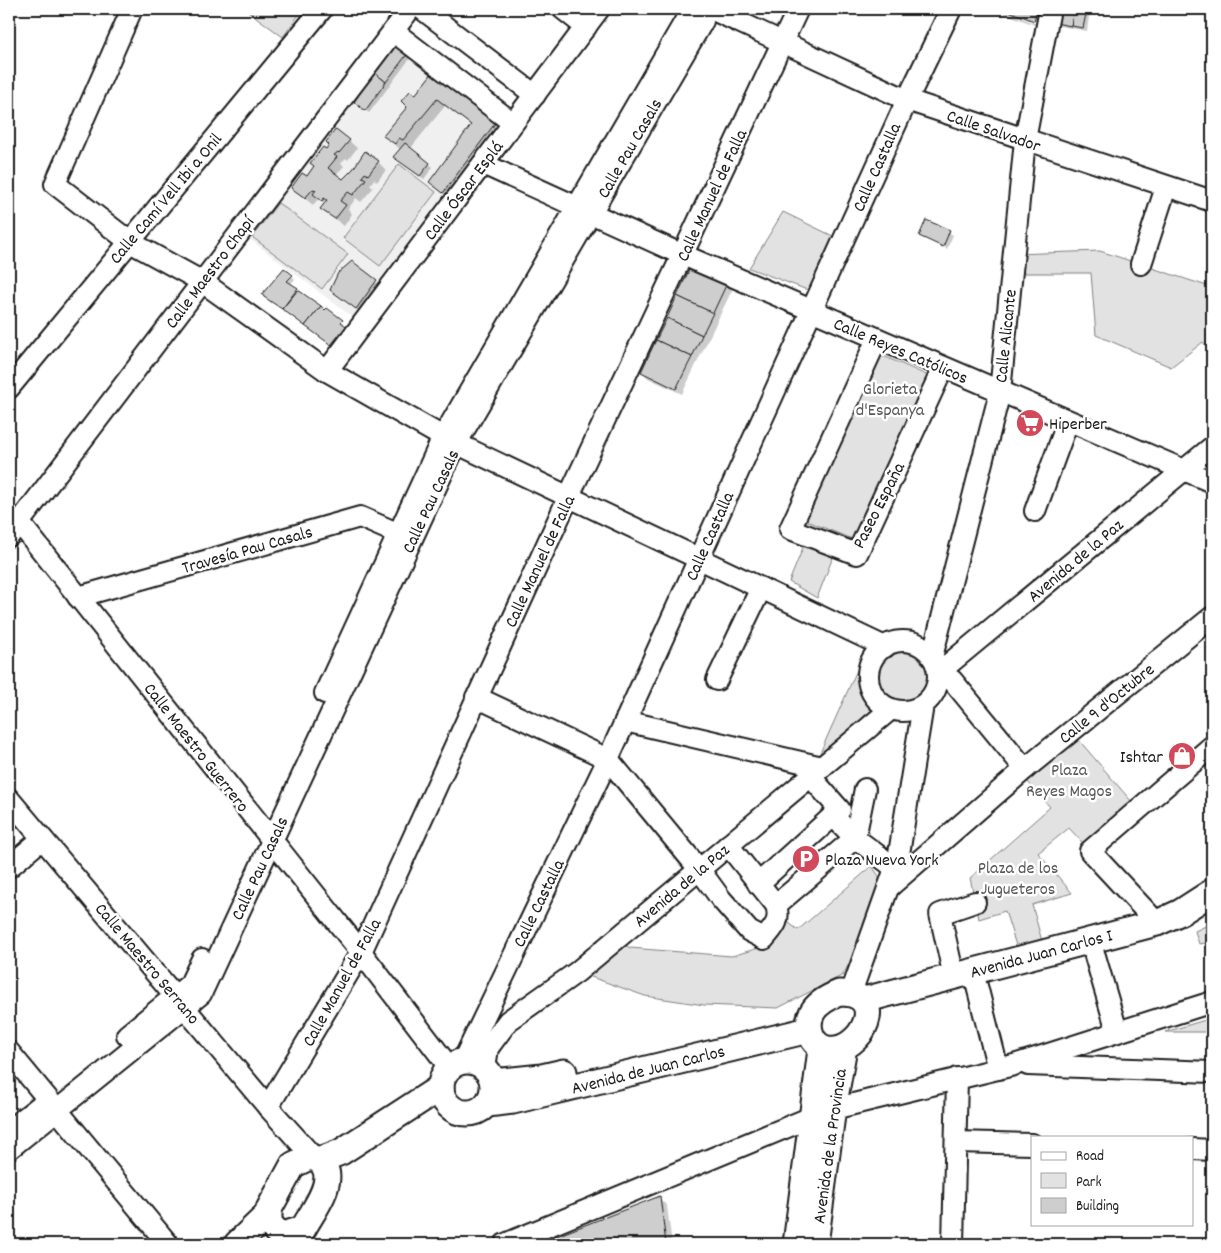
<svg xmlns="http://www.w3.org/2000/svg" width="1221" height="1253" font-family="Dekko,sans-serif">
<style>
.built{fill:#f0f0f0}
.green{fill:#e2e2e2;stroke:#7f7f7f}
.shadow{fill:#0003}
.building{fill:#cecece;stroke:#1c1c1c}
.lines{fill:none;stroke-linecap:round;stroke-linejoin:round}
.minor-casing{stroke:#1c1c1c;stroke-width:24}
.major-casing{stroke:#1c1c1c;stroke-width:29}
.minor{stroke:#fff;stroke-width:20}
.major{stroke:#fff;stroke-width:25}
.labels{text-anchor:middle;stroke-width:5;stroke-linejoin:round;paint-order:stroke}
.street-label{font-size:18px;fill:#1c1c1c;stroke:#fff}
.park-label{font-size:18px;fill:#575757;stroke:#fff}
.poi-label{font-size:18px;fill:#1c1c1c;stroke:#fff;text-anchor:start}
</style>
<rect width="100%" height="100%" fill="#fff"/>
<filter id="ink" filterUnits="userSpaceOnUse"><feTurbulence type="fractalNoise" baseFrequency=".02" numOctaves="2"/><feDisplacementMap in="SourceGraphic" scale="10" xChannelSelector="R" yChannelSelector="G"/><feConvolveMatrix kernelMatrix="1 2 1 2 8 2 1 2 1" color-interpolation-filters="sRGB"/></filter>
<g filter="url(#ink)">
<!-- built -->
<polygon class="built" points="396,41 500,122 352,317 248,238"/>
<!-- green -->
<g class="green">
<polygon points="245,9 303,9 283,37"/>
<polygon points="399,164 436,192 380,266 343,238"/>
<polygon points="278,203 348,254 322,289 252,237"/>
<polygon points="783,212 837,238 818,294 749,268"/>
<polygon points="1100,251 1210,287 1212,282 1212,353 1203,342 1171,367 1096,335 1091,273 1012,273 1014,254"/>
<polygon points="881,355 931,377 852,539 805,520"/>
<polygon points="804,545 833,557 817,598 789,582"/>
<circle cx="905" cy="676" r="26"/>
<path d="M857 670C861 686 864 702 879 711L874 716 866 714 835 748 820 753Z"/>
<polygon points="1071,731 1138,809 1090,851 1069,828 1038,853 1072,893 1032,905 1045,952 1020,958 1005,911 979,919 970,878 1050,807 1020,773"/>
<polygon points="872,866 883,882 859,946 843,975 778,1008 704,1005 645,996 577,972 616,939 630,948 732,956 762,947 764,938 779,915 798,930"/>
<polygon points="1212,923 1212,948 1207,949 1206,943 1199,944 1195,931"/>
<polygon points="1212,1018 1212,1032 1165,1032"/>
</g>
<!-- shadow -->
<g class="shadow">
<polygon points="994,9 1000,9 1039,25 1040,23 1006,9 1046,9 1042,28"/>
<polygon points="1054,9 1090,9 1087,31 1055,25"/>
<polygon points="397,46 411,57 369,113 359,105 371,80"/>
<polygon points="433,74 503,130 451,200 430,182 472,126 445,106 410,149 433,167 424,179 398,160 401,150 385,136"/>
<polygon points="349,141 357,148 348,160 346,158 341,163 344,166 336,175 343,181 378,162 386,170 377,182 374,179 370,185 373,188 361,202 356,198 348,209 352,214 344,226 322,209 326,204 319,198 313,205 292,188 307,178 326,151"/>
<polygon points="927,221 953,235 947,249 921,235"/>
<polygon points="352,263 382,287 362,314 332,290"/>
<polygon points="292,276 295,279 290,285 348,327 350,332 338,349 265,296"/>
<polygon points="728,282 733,288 682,394 648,378 642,372"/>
<polygon points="659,1198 667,1206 672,1244 539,1244"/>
</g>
<!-- building -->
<g class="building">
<polygon points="1003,9 1037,9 1034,21"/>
<polygon points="1053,9 1074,9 1071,26 1050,22"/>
<polygon points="1074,9 1087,9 1083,28 1071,26"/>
<polygon points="397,45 408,53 386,82 375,73 380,68 377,66"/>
<polygon points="433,72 496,122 443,193 429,182 471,125 437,99 403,140 399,138 395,144 383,136 407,107 401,101 410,91 415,95"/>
<polygon points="375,73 386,82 365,111 354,102 358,96 356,94 369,77 371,78"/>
<polygon points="336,129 350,140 339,153 338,152 334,155 337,157 328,168 343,179 353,169 365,151 379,161 368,175 365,173 362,177 366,179 353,195 348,192 340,201 346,205 335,219 320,209 327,200 324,198 322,201 313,194 316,190 313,189 305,198 291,188 302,173 307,176 314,166 310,163 323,147 326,149 329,145 326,142"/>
<polygon points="405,143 430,163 420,176 393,157"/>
<polygon points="926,220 950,230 943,247 919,236"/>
<polygon points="352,261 377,280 356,309 330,290 338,273"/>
<polygon points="691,266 728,281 713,313 677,296"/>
<polygon points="284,268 293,275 287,281 298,288 282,309 264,297 262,294"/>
<polygon points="298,290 321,306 305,326 282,309"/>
<polygon points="677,296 713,313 702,335 667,318"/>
<polygon points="321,306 325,310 327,308 343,320 341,322 346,326 331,345 305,326"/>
<polygon points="667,318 702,335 692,357 656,340"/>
<polygon points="656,340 692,357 676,389 641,372"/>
<polygon points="660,1196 666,1244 536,1244"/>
</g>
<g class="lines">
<defs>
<g id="minor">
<polyline points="132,9 55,184 130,242 201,281 327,371 443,437 885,647"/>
<polyline points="422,9 535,95"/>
<polyline points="563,9 586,27"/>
<polyline points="711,9 907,100 1212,201"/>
<polyline points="393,31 513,123"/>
<polyline points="483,164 683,255 1212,482"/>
<polyline points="1141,264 1166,187"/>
<polyline points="877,339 790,529 857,554 943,368"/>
<polyline points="327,371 599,9"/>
<polyline points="9,388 322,9"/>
<polyline points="1035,511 1068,421"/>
<polyline points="19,522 361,952 449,1067"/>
<polyline points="9,536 410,9"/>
<polyline points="78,597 360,517 408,538"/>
<circle cx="903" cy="676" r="35"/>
<polyline points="932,657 1000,392 1025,140 1050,9"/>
<polyline points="938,673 1212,447"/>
<polyline points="938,677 952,680 1025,769"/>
<polyline points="717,680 761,588"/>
<polyline points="325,693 443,437 688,16 697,9"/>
<path d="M476 697 608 759 699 869 721 899 749 931 764 939C774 927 781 921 776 905L728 845"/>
<polyline points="625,721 822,767"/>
<polyline points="810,776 840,810"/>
<polyline points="9,799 268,1107 314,1158"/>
<polyline points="9,867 42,839"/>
<polyline points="758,884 833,816 855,838 895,868"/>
<polyline points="888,888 1025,769 1212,617"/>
<polyline points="776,905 855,838 865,789"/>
<polyline points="1157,923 1090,851 1212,746"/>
<polyline points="1095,956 1117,1031"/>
<polyline points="954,977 940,914 975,902"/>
<polyline points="977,986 998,1069"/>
<polyline points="851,993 898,860 923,705"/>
<polyline points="127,1035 190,984 202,959"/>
<polyline points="9,1052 168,1244"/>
<polyline points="463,1061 608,759 907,100 951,9"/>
<polyline points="1028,1065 1212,1072"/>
<polyline points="485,1068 488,1048 508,1021 577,972 891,709"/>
<polyline points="268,1107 361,952 568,498 798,9"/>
<polyline points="833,1109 1014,1065 1212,1002"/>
<polyline points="9,1130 46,1101"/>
<polyline points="956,1142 1032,1144"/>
<polyline points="9,1149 201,994 456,444 703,21 703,9"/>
<polyline points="1192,1149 1212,1150"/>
<polyline points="505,1244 814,1116"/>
<polyline points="953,1244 957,1078"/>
</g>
<g id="major">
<path d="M839 993C891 992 862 1054 828 1049 812 1047 805 1027 812 1013 817 1003 829 997 839 993Z"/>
<polyline points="864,1000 1157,923 1181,912 1212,892"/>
<circle cx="467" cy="1087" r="26"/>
<polyline points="493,1082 542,1077 564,1072"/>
<polyline points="487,1104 513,1101 809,1030"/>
<path d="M307 1158C315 1157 320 1159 324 1166 335 1184 312 1212 303 1229L283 1235 277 1232 269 1223V1209L293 1165Z"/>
<polyline points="320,1160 341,1152 441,1087"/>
<polyline points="237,1244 268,1214"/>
<polyline points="796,1244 821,1049"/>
<polyline points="815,1244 832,1115 844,1047"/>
</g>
</defs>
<!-- minor casing -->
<use href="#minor" class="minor-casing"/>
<!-- major casing -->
<use href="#major" class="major-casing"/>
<!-- minor -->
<use href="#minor" class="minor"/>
<!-- major -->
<use href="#major" class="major"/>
</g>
</g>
<!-- icons -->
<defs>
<symbol id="supermarket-disc" viewBox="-11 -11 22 22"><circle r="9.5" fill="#d1495b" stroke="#fff"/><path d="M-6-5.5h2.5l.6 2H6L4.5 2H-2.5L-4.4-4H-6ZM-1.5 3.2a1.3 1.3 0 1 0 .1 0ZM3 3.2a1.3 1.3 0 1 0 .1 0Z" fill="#fff"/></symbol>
<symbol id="shop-disc" viewBox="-11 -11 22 22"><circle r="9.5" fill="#d1495b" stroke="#fff"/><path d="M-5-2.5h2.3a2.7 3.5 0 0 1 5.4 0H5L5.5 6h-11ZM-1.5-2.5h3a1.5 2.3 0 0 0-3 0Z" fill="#fff"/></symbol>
<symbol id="parking-disc" viewBox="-11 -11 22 22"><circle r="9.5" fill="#d1495b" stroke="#fff"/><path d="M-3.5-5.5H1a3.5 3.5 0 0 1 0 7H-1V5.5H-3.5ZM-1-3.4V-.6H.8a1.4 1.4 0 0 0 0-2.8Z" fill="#fff"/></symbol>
</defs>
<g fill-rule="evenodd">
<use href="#supermarket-disc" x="1014" y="407" width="32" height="32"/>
<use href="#shop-disc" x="1166" y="740" width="32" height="32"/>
<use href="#parking-disc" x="790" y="843" width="32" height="32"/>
</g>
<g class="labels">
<!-- street labels -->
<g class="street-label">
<text transform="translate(994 130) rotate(19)" y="6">Calle Salvador</text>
<text transform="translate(629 148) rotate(-60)" y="6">Calle Pau Casals</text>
<text transform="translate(876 167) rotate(-66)" y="6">Calle Castalla</text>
<text transform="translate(463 190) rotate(-53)" y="6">Calle Óscar Esplá</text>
<text transform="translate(711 195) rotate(-65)" y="6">Calle Manuel de Falla</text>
<text transform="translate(165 198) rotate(-50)" y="6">Calle Camí Vell Ibi a Onil</text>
<text transform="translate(209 272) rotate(-53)" y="6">Calle Maestro Chapí</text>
<text transform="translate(1005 336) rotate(-84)" y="6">Calle Alicante</text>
<text transform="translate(901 350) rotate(23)" y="6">Calle Reyes Católicos</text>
<text transform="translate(430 501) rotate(-65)" y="6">Calle Pau Casals</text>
<text transform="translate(878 505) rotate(-63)" y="6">Paseo España</text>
<text transform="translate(709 536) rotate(-66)" y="6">Calle Castalla</text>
<text transform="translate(247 549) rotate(-16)" y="6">Travesía Pau Casals</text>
<text transform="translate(1075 560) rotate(-40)" y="6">Avenida de la Paz</text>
<text transform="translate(539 561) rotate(-65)" y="6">Calle Manuel de Falla</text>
<text transform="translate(1106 703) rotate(-39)" y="6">Calle 9 d'Octubre</text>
<text transform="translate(197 747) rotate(52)" y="6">Calle Maestro Guerrero</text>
<text transform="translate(259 868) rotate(-65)" y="6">Calle Pau Casals</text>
<text transform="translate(681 885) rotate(-40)" y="6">Avenida de la Paz</text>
<text transform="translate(538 903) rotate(-64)" y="6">Calle Castalla</text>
<text transform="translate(1041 953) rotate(-15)" y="6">Avenida Juan Carlos I</text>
<text transform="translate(148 963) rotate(50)" y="6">Calle Maestro Serrano</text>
<text transform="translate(341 982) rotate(-61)" y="6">Calle Manuel de Falla</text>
<text transform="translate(648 1069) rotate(-14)" y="6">Avenida de Juan Carlos</text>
<text transform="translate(829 1146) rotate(-82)" y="6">Avenida de la Provincia</text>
</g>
<!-- park labels -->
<g class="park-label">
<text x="890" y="394">Glorieta<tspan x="890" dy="21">d'Espanya</tspan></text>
<text x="1069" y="775">Plaza<tspan x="1069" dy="21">Reyes Magos</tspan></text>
<text x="1018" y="873">Plaza de los<tspan x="1018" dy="21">Jugueteros</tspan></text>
</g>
<!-- poi labels -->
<g class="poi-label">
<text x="1049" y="429">Hiperber</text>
<text x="1163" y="762" text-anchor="end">Ishtar</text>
<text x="825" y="865">Plaza Nueva York</text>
</g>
</g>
<!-- margin -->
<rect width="1221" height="1253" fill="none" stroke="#fff" stroke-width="30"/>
<rect x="15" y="15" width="1191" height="1223" fill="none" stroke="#1c1c1c" stroke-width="2" filter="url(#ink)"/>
<!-- legend -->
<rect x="1031" y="1136" width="162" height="90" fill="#ffffff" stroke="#a4a4a4"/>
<rect x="1041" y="1152" width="25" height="8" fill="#ffffff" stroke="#a4a4a4"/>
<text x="1076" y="1160" font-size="15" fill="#1c1c1c">Road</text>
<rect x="1041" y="1173" width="25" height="15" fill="#e2e2e2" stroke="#a4a4a4"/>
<text x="1076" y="1186" font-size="15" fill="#1c1c1c">Park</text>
<rect x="1041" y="1198" width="25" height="15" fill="#cecece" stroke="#a4a4a4"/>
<text x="1076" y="1210" font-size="15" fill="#1c1c1c">Building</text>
</svg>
